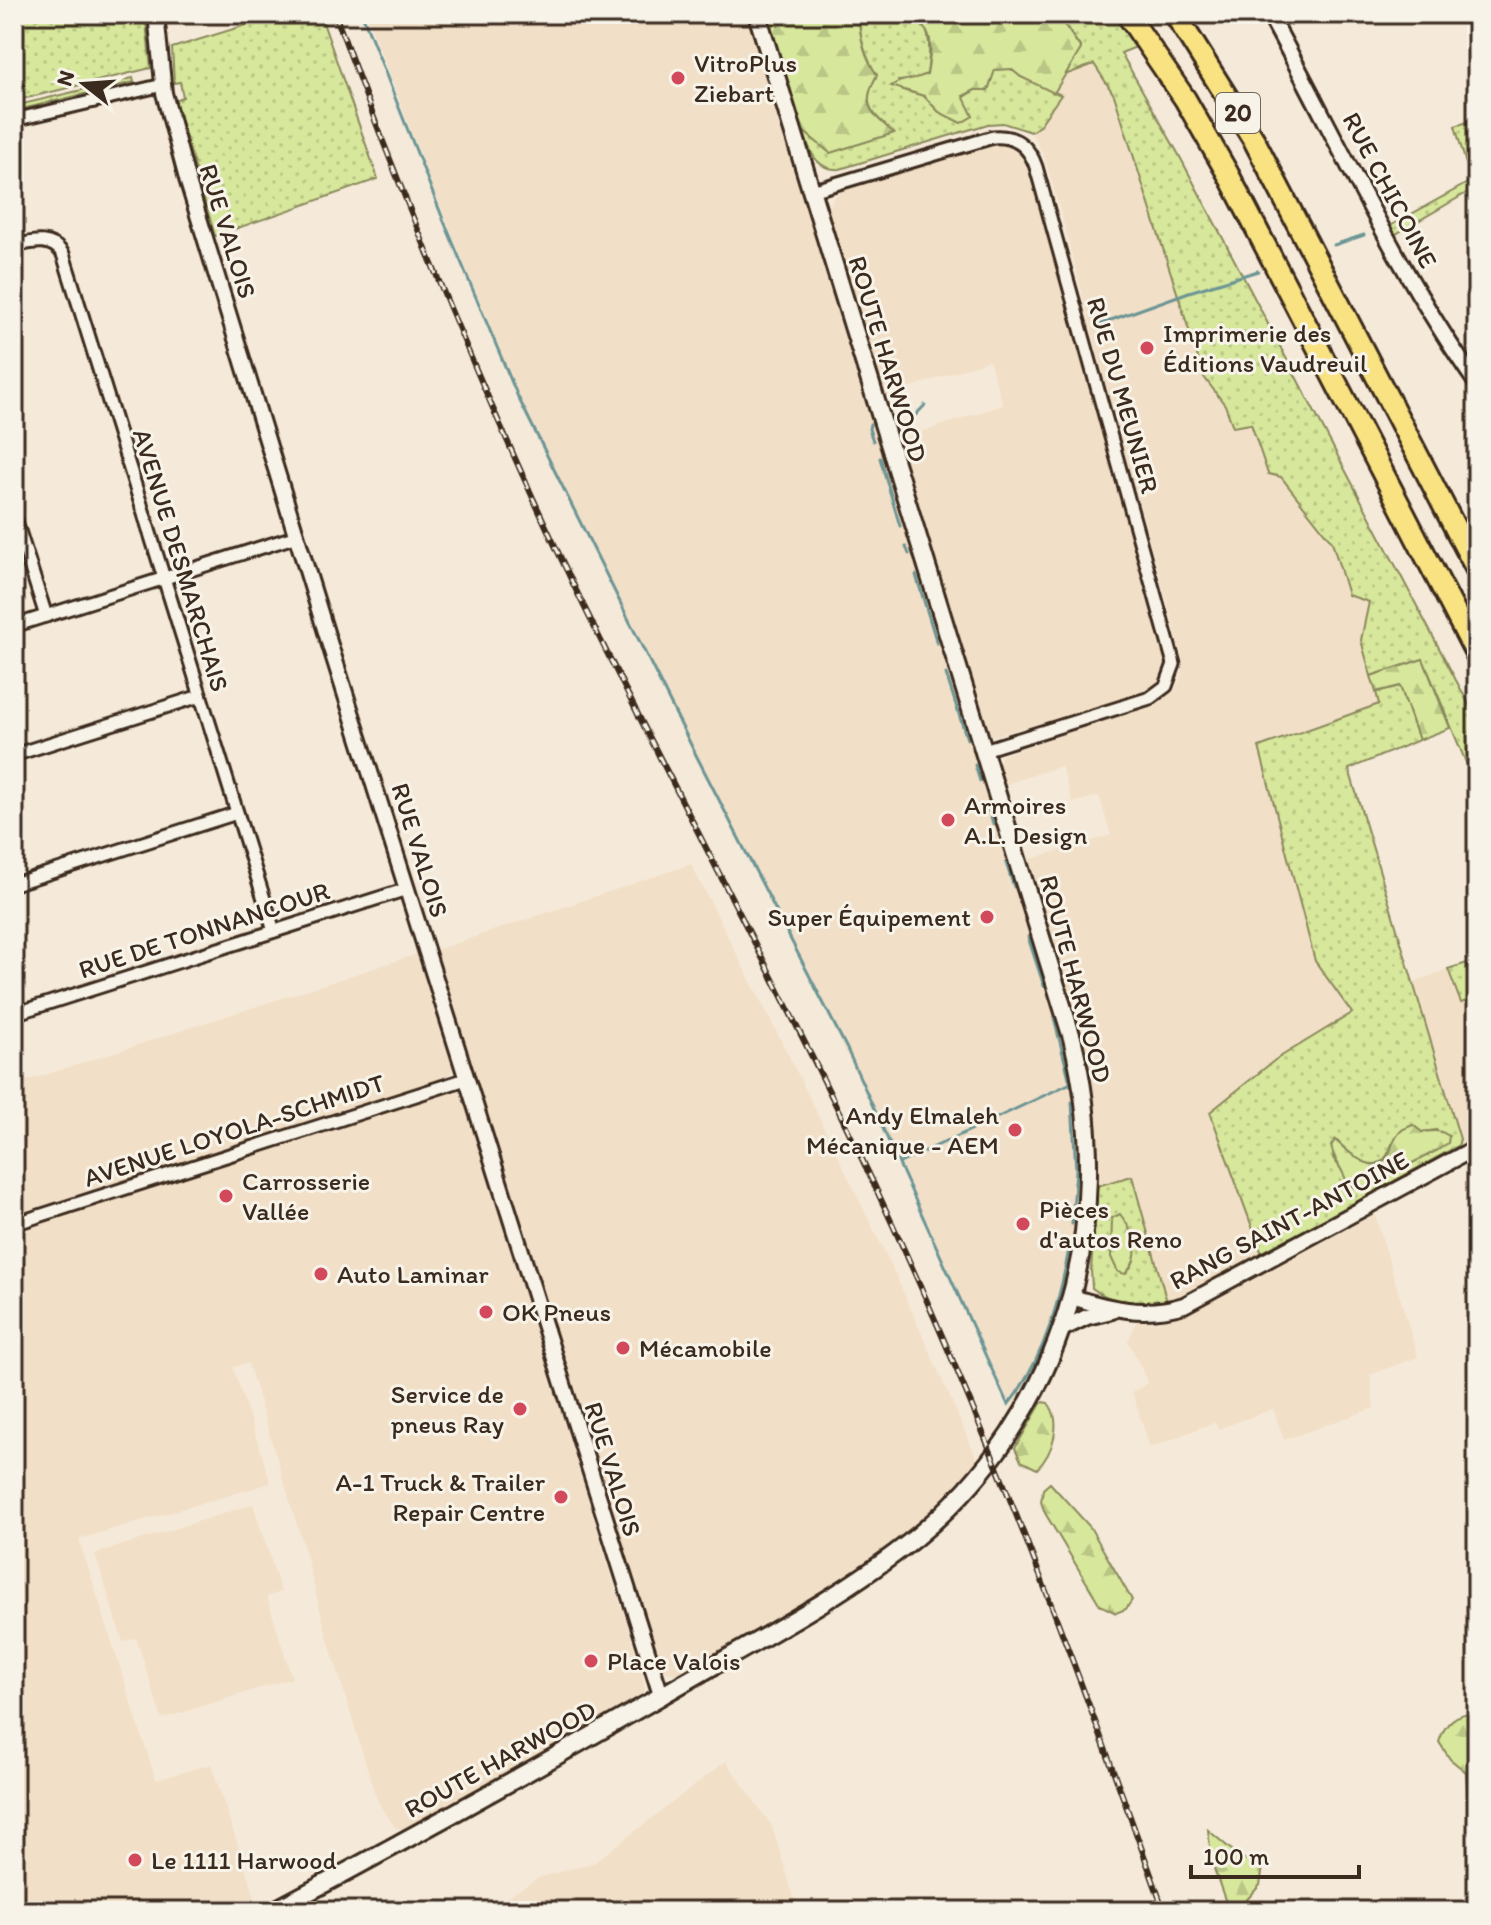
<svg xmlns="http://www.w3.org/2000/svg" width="1491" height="1925" font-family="Itim,sans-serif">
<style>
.built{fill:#f2dfc7}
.green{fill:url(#green-dots);stroke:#89885c;stroke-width:2;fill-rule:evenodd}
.forest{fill:url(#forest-firs);stroke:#89885c;stroke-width:2}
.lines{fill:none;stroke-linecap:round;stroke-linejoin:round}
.stream{stroke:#6c9595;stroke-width:3}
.minor-casing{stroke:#3b2a1e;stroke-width:17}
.tertiary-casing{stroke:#3b2a1e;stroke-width:20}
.secondary-casing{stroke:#3b2a1e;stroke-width:22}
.motorway-casing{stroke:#3b2a1e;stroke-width:26}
.minor{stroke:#f7f3e8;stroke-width:11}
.tertiary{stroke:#f7f3e8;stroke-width:14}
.secondary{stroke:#f7f3e8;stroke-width:16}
.motorway{stroke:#f8e281;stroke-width:20}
.rail-casing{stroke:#3b2a1e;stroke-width:6}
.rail{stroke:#f7f3e8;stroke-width:3;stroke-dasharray:9;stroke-linecap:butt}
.poi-dot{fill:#d1495b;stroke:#f7f3e8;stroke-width:3}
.labels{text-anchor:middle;stroke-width:6;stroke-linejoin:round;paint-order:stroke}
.shield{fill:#f7f3e8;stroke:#73665b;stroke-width:2}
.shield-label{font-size:24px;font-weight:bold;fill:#3b2a1e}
.poi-label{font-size:26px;fill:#3b2a1e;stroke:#f7f3e8;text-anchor:start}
.street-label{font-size:26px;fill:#3b2a1e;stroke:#f7f3e8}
</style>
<defs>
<pattern id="green-dots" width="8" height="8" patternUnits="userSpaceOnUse" patternTransform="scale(2)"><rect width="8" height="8" fill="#d7e79b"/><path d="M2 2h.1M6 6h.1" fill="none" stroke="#b9c685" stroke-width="1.8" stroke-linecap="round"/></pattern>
<pattern id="forest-firs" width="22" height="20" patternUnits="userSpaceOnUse" patternTransform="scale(2)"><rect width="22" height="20" fill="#d7e79b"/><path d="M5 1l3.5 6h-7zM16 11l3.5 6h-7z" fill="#b9c685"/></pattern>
</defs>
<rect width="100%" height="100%" fill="#f5ead9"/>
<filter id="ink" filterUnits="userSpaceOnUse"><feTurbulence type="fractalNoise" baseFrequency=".0125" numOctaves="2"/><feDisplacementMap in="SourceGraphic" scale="16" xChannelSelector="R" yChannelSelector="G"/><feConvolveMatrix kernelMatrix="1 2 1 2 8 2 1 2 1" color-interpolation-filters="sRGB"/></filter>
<g filter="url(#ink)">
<!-- built -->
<g class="built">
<polygon points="366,14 747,14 1047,984 1073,1077 1077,1105 1080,1169 1070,1265 1056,1316 1043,1349 1016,1405 1007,1399 904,1171 787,932 537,439 430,181"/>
<polygon points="1094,63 1114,95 1204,377 1225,405 1233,427 1251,423 1268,474 1281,477 1332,542 1348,595 1369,602 1361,640 1379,704 1259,748 1315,961 1352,1013 1275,1060 1210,1112 1262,1254 1197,1291 1167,1302 1132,1176 1097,1186 1093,1087 1071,998 1027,860 1111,835 1099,796 1073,803 1061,766 1003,785 998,766 1001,756 1008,753 1159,702 1176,688 1181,677 1183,666 1176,633 1115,418 1061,214 1044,156 1031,132 1039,126 1061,95 1054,93 1065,75"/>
<polygon points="996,144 1011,145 1017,150 1031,175 1166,666 1160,682 1143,693 995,736 986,731 897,440 1003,405 989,360 884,397 828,212 834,196 847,188"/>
<polygon points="691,864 793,1064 895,1273 978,1461 944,1500 901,1538 818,1593 678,1675 665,1671 657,1659 436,950"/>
<polygon points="417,954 452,1065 452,1072 446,1077 14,1215 14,1085"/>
<polygon points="1448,969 1461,1002 1477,997 1477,1136 1458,1146 1460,1139 1458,1129 1412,983"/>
<polygon points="450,1092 458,1092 463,1097 642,1673 645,1690 631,1703 419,1823 408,1830 396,1828 381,1808 376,1797 326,1633 306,1555 248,1363 233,1367 271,1483 79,1539 156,1780 211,1764 258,1906 261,1908 255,1911 14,1911 14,1231"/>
<polygon points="1375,1214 1418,1357 1370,1375 1374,1408 1284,1440 1273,1409 1218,1429 1215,1422 1150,1448 1132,1392 1148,1383 1128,1341 1137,1321 1157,1322 1194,1310"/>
<polygon points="253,1504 281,1592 267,1597 292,1678 162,1719 136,1638 123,1642 95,1554"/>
<polygon points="726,1761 772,1826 798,1911 485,1911 538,1878 595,1862"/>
</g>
<!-- green -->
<g class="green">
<polygon points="14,14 145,14 151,68 14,101"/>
<polygon points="282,14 320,14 378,179 215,236 175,100 183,97 180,82 174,83 172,48"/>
<path d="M858 14C912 14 937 8 927 74L917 79 898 81 902 90 924 96 939 112 975 90H988L995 69H1011L1021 77 1061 95 1039 126 1031 132 1003 123 988 124 840 169C815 171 810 150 802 130L830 153 893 133C871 111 860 106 877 75 864 56 860 37 858 14Z"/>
<polygon points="1057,14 1112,14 1136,47 1121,53 1179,155 1477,720 1477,789 1423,659 1371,676 1361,640 1369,602 1348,595 1332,542 1281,477 1268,474 1251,424 1233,427 1225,405 1204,377 1114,95 1094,64 1065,75 1081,48"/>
<polygon points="133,78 134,82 14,111 14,106"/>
<polygon points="1477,119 1477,212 1470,191 1394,235 1390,226 1471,181 1455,126"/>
<path d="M1400 686 1419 740 1349 769 1460 1139 1458 1146 1262 1254 1210 1112 1275 1060 1352 1013 1315 961 1259 747 1379 704 1376 692ZM1437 1130 1438 1150 1367 1186 1357 1188 1348 1185 1344 1173 1333 1158 1336 1140C1354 1158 1380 1182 1392 1144L1422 1132Z"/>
<polygon points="1477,960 1477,997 1461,1003 1448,969"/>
<path d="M1132 1176 1167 1302C1143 1303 1111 1304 1092 1288L1091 1270 1097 1186Z"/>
</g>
<!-- forest -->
<g class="forest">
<path d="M766 14H858C860 37 864 56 877 75 860 105 870 112 894 133L830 153 802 130Z"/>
<path d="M907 14H1057L1081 49 1054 93 1021 77 1011 69 995 70 988 90H975L963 96 973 116 961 123 939 112 924 96 891 86C902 78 916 80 927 74 932 42 936 32 907 14Z"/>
<polygon points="1423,659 1450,728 1419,740 1400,686 1376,692 1371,676"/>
<path d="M1413 1125 1422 1132C1432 1131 1440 1129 1449 1136L1448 1143 1438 1150 1367 1186 1357 1188 1348 1185C1344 1171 1334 1161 1331 1146L1335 1140C1347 1151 1376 1180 1389 1154 1392 1147 1394 1137 1401 1131 1404 1128 1409 1127 1413 1125Z"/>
<path d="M1120 1214C1134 1232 1144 1256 1125 1274L1118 1272 1111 1257 1112 1218Z"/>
<path d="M1042 1402 1048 1403C1063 1422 1053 1453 1037 1469L1021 1461 1015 1448Z"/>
<polygon points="1050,1483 1090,1527 1132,1600 1126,1609 1116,1613 1100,1605 1045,1513 1041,1502 1043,1489"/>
<path d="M1477 1712V1819L1468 1802 1466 1772 1450 1759 1439 1742C1445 1722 1456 1713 1477 1712Z"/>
<polygon points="1208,1830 1240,1857 1263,1867 1260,1885 1243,1904 1247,1911 1229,1911 1212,1863"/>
</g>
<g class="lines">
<!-- stream -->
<g class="stream">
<path d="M362 14 443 219 518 397 696 755 847 1049 1008 1405C1044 1361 1061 1298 1070 1243"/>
<polyline points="1334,245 1364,235"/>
<polyline points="1097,325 1189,292 1258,271"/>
<polyline points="870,424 869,429 873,441"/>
<polyline points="899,427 908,423 925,405"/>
<polyline points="880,458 900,526"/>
<polyline points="906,547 909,554"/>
<polyline points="916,575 937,643"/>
<polyline points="946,674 967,739"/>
<polyline points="975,765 980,781"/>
<polyline points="987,805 993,824"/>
<polyline points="1006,863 1014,887"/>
<polyline points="1028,937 1044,986"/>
<polyline points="1054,1018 1071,1086"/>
<polyline points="900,1163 1071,1083"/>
<polyline points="1072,1224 1076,1170 1072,1102"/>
</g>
<defs>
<g id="minor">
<polyline points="14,120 163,85"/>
<path d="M812 191 993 137C1015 135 1029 146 1036 167L1174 664 1166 686 1150 698 984 750"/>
<path d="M14 246C32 242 51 236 63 254L274 931"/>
<polyline points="14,515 46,616"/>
<polyline points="14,626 297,536"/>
<polyline points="14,755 200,696"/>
<polyline points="14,884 237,813"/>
<polyline points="14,1014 407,889"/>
<polyline points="14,1224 466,1079"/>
</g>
<g id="tertiary">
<polyline points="156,14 164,93 187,179 329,642 661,1695"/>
<path d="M1269 14C1337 138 1395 268 1477 384"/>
<path d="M1072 1297C1110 1309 1145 1317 1184 1305L1477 1147"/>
<polyline points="1062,1329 1087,1317 1112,1311"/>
</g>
<path id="secondary" d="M273 1911C404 1842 533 1770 661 1696 746 1646 838 1600 915 1538 1065 1415 1118 1223 1072 1038L757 14"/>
<g id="motorway">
<polyline points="1127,14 1185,99 1228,174 1477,655"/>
<polyline points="1175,14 1254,140 1477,570"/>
</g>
</defs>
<!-- minor casing -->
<use href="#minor" class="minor-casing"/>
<!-- tertiary casing -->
<use href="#tertiary" class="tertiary-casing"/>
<!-- secondary casing -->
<use href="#secondary" class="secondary-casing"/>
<!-- motorway casing -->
<use href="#motorway" class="motorway-casing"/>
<!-- minor -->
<use href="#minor" class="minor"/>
<!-- tertiary -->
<use href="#tertiary" class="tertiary"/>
<!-- secondary -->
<use href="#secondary" class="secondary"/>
<!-- motorway -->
<use href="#motorway" class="motorway"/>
<defs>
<path id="rail" d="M335 14C407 210 486 402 576 590 672 787 777 979 870 1176 983 1415 1075 1662 1164 1911"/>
</defs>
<!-- rail casing -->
<use href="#rail" class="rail-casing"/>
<!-- rail -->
<use href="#rail" class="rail"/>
</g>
</g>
<!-- markers -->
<g class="poi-dot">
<circle cx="678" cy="78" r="8"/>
<circle cx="1147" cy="348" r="8"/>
<circle cx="948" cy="820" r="8"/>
<circle cx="987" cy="917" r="8"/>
<circle cx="1015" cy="1130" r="8"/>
<circle cx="226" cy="1196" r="8"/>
<circle cx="1023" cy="1224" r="8"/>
<circle cx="321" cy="1274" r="8"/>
<circle cx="486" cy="1312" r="8"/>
<circle cx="623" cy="1348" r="8"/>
<circle cx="520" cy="1409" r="8"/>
<circle cx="561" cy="1497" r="8"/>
<circle cx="591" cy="1661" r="8"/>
<circle cx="135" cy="1860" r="8"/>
</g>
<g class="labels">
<!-- shield labels -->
<rect class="shield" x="1216" y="93" width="44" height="40" rx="6"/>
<g class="shield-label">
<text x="1238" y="121">20</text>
</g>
<!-- poi labels -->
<g class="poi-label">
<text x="694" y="72">VitroPlus<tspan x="694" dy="30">Ziebart</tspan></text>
<text x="1163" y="342">Imprimerie des<tspan x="1163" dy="30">Éditions Vaudreuil</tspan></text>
<text x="964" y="814">Armoires<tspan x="964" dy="30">A.L. Design</tspan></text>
<text x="971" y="926" text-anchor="end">Super Équipement</text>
<text x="999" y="1124" text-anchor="end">Andy Elmaleh<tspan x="999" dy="30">Mécanique - AEM</tspan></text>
<text x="242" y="1190">Carrosserie<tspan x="242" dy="30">Vallée</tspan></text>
<text x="1039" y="1218">Pièces<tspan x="1039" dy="30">d'autos Reno</tspan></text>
<text x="337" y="1283">Auto Laminar</text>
<text x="502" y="1321">OK Pneus</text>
<text x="639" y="1357">Mécamobile</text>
<text x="504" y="1403" text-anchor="end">Service de<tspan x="504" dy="30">pneus Ray</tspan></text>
<text x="545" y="1491" text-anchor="end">A-1 Truck &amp; Trailer<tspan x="545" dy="30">Repair Centre</tspan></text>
<text x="607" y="1670">Place Valois</text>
<text x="151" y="1869">Le 1111 Harwood</text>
</g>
<!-- street labels -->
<g class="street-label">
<text transform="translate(1390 190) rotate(62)" y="9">RUE CHICOINE</text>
<text transform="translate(228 231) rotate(73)" y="9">RUE VALOIS</text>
<text transform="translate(888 359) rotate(73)" y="9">ROUTE HARWOOD</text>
<text transform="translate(1123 395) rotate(74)" y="9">RUE DU MEUNIER</text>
<text transform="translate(181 560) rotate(73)" y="9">AVENUE DESMARCHAIS</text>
<text transform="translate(420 850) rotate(73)" y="9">RUE VALOIS</text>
<text transform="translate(204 930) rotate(-18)" y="9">RUE DE TONNANCOUR</text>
<text transform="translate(1076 979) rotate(75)" y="9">ROUTE HARWOOD</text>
<text transform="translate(234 1130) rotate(-18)" y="9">AVENUE LOYOLA-SCHMIDT</text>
<text transform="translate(1289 1220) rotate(-28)" y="9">RANG SAINT-ANTOINE</text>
<text transform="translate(613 1469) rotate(73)" y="9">RUE VALOIS</text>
<text transform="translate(500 1759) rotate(-29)" y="9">ROUTE HARWOOD</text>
</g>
</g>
<!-- margin -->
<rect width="1491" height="1925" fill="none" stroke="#f7f3e8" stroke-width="48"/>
<rect x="24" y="24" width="1443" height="1877" fill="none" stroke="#3b2a1e" stroke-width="3" filter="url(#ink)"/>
<!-- north arrow -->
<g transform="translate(84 84) rotate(287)" stroke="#f7f3e8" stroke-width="6" paint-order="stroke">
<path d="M0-6L14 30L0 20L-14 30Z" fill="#3b2a1e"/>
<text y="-12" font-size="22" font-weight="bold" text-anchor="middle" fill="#3b2a1e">N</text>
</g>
<!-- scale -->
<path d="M1191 1865v12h168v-12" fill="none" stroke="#3b2a1e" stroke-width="4"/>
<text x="1203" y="1865" font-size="24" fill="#3b2a1e" stroke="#f7f3e8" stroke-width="6" paint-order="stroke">100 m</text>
</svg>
